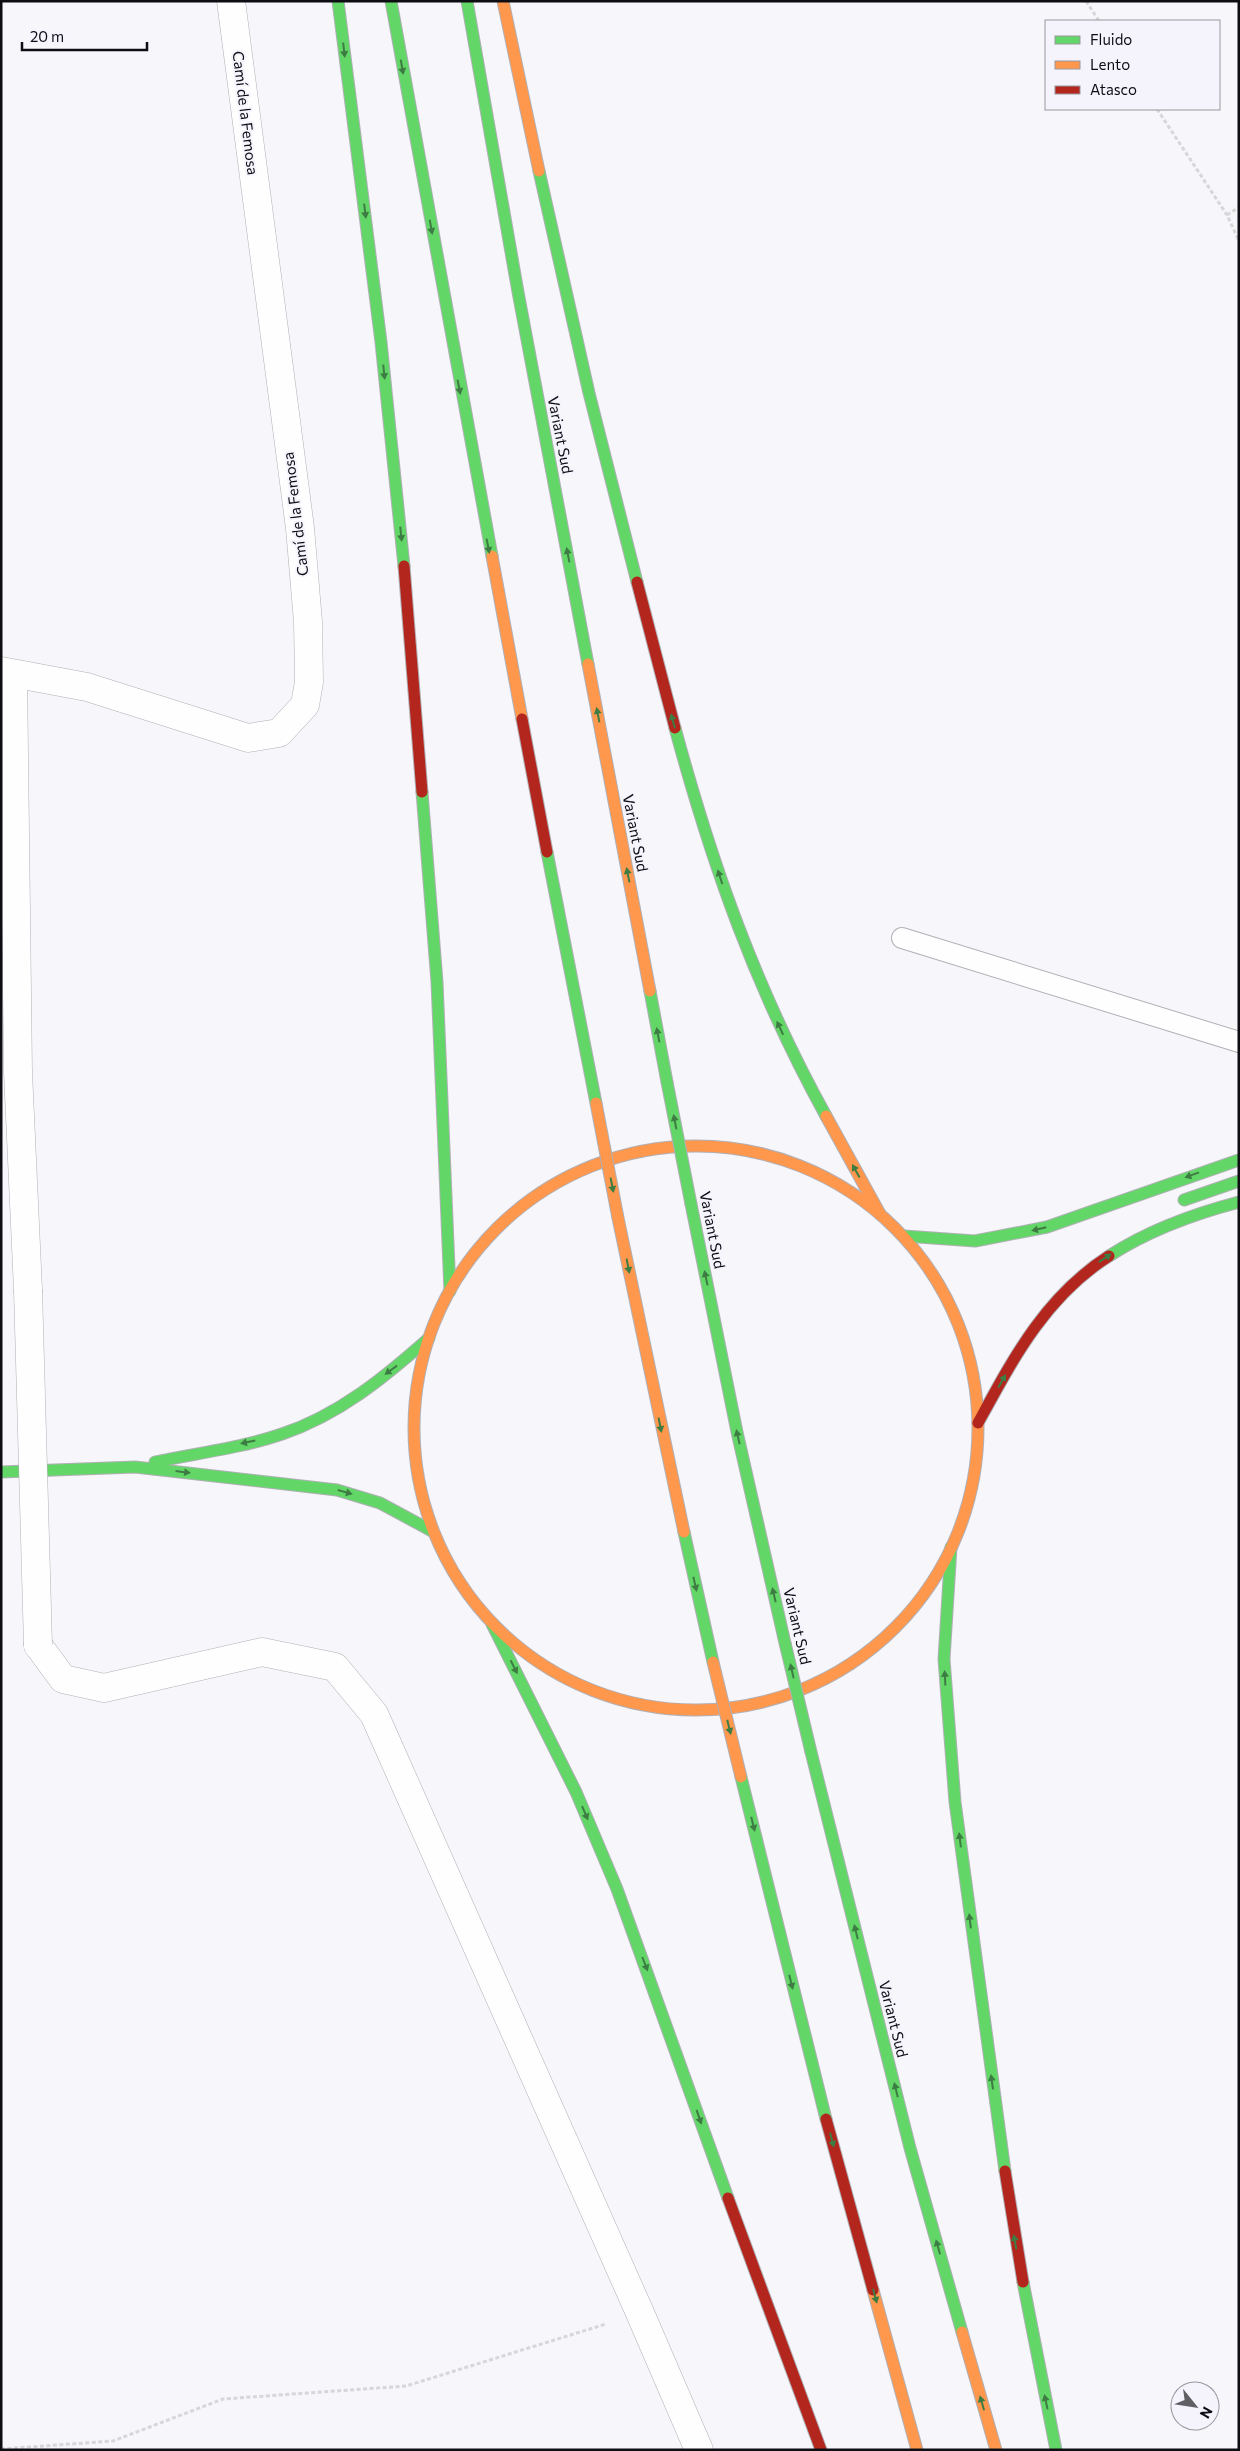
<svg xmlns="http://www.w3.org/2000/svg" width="1240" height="2451" font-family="Commissioner,sans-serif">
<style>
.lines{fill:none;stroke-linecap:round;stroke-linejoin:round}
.lane-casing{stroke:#b0b0b6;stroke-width:22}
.street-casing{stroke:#b0b0b6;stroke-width:29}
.fast-casing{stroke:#b0b0b6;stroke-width:13}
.slow-casing{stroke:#b0b0b6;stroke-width:13}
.jam-casing{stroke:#b0b0b6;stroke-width:13}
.path{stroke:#d7d7d8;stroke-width:3;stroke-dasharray:4 2.5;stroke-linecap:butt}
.lane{stroke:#fefefe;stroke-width:20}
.street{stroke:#fefefe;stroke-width:28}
.fast{stroke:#63d668;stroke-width:11}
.slow{stroke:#ff974d;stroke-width:11}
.jam{stroke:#b3261e;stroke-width:11}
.street-bridge-casing{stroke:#b0b0b6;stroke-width:29;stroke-linecap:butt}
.fast-bridge-casing{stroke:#b0b0b6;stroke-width:13;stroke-linecap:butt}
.slow-bridge-casing{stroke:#b0b0b6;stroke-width:13;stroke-linecap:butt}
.street-bridge{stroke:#fefefe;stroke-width:28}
.fast-bridge{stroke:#63d668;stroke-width:11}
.slow-bridge{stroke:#ff974d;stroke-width:11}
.oneway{fill:#3d7c42}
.labels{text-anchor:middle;stroke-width:4;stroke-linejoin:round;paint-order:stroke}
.street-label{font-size:15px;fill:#0e0d13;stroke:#f5f4fd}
</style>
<rect width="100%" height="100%" fill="#f6f6fb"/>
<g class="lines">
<defs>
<polyline id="lane" points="902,938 1239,1042"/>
<g id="street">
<polyline points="1,671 87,687 248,738 279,733 305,705 309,682 308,622 300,528 231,1"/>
<polyline points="13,674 18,1072 28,1290"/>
<polyline points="38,1645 63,1679 104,1688 262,1652 335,1667 374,1714 640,2313 699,2450"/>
</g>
<g id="fast">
<polyline points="338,1 381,342 404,566"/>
<polyline points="391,1 492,556"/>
<polyline points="467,1 518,292 588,664"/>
<polyline points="539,171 589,393 637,582"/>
<path d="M675 728C713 868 756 989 826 1116"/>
<polyline points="422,792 437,982 450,1291"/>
<polyline points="547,852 596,1103"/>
<polyline points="650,991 667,1082"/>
<polyline points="1184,1200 1239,1181"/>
<polyline points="691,1204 737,1432 785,1643"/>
<polyline points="904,1236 975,1241 1047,1227 1239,1160"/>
<path d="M1109 1256C1149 1230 1193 1214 1239 1202"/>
<path d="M155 1462C197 1453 241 1448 282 1434 339 1415 385 1377 429 1338"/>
<polyline points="1,1472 135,1467 337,1490 380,1503 432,1531"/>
<polyline points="684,1532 713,1662"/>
<polyline points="951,1547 944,1659 955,1802 1005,2171"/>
<polyline points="492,1624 576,1792 617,1889 728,2198"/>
<polyline points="811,1752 910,2148 962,2332"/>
<polyline points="741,1777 826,2119"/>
<polyline points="1023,2282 1056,2450"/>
</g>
<g id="slow">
<polyline points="503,1 539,171"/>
<polyline points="492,556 522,719"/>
<polyline points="588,664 650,991"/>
<polyline points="826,1116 880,1214"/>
<circle cx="696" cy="1428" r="282"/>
<polyline points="618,1218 684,1532"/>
<polyline points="873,2290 917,2450"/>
<polyline points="962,2332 996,2450"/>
</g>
<g id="jam">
<polyline points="404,566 422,792"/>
<polyline points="637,582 675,728"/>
<polyline points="522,719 547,852"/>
<path d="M978 1423C1013 1359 1045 1297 1109 1256"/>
<polyline points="826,2119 873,2290"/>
<polyline points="1005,2171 1023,2282"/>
<polyline points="728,2198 821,2450"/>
</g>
</defs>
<!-- lane casing -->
<use href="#lane" class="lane-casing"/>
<!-- street casing -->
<use href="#street" class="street-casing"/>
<!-- fast casing -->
<use href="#fast" class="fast-casing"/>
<!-- slow casing -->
<use href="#slow" class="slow-casing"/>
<!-- jam casing -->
<use href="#jam" class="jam-casing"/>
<!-- path -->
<g class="path">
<polyline points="1086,1 1099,21"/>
<polyline points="1157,109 1227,215 1239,241"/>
<polyline points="1227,215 1239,207"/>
<polyline points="1,2449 113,2441 223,2399 406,2386 606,2324"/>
</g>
<!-- lane -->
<use href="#lane" class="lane"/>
<!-- street -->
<use href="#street" class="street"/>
<!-- fast -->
<use href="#fast" class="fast"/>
<!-- slow -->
<use href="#slow" class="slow"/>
<!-- jam -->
<use href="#jam" class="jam"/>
<defs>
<polyline id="street-bridge" points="28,1290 38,1645"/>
<g id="fast-bridge">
<polyline points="667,1082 691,1204"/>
<polyline points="785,1643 811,1752"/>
</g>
<g id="slow-bridge">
<polyline points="596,1103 618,1218"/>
<polyline points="713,1662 741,1777"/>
</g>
</defs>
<!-- street-bridge casing -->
<use href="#street-bridge" class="street-bridge-casing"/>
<!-- fast-bridge casing -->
<use href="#fast-bridge" class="fast-bridge-casing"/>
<!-- slow-bridge casing -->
<use href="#slow-bridge" class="slow-bridge-casing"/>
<!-- street-bridge -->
<use href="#street-bridge" class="street-bridge"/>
<!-- fast-bridge -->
<use href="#fast-bridge" class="fast-bridge"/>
<!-- slow-bridge -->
<use href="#slow-bridge" class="slow-bridge"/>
</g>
<!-- one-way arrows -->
<defs><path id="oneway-solid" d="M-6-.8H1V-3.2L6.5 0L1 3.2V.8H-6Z" transform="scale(1.25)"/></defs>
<g class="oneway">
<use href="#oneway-solid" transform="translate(344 50) rotate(83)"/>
<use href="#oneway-solid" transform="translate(402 67) rotate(80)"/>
<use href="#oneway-solid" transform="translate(365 211) rotate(83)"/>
<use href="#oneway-solid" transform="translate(431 227) rotate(80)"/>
<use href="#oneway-solid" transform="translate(384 372) rotate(84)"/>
<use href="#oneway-solid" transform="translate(459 387) rotate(79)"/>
<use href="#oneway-solid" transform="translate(401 534) rotate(84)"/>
<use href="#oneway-solid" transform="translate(488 546) rotate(79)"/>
<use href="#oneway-solid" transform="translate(568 555) rotate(-101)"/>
<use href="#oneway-solid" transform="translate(598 715) rotate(-101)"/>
<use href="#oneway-solid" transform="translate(673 721) rotate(-105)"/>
<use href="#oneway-solid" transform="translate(628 875) rotate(-101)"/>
<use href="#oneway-solid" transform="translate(720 877) rotate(-108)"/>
<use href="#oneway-solid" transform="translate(780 1028) rotate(-115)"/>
<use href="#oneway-solid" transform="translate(658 1035) rotate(-101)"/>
<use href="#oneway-solid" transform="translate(675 1122) rotate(-101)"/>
<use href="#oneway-solid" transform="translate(856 1171) rotate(-119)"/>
<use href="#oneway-solid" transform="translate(1192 1175) rotate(160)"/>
<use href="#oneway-solid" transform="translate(612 1185) rotate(79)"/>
<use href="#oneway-solid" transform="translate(1039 1229) rotate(167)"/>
<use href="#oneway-solid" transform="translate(1105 1258) rotate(-33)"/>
<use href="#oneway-solid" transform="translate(628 1266) rotate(79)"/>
<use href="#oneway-solid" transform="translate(706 1278) rotate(-102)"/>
<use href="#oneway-solid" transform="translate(391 1370) rotate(144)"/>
<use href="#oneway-solid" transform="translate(1002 1381) rotate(-61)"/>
<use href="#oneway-solid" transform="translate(660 1425) rotate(79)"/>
<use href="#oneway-solid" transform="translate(738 1437) rotate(-103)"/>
<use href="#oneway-solid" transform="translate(248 1442) rotate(168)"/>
<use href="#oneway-solid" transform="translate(183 1472) rotate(7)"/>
<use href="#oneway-solid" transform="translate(345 1492) rotate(16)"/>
<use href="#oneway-solid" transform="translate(695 1584) rotate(77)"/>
<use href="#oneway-solid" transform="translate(774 1595) rotate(-103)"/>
<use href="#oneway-solid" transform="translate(514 1667) rotate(63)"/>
<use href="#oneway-solid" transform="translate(792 1671) rotate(-103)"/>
<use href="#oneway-solid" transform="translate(945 1678) rotate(-93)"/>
<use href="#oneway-solid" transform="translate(729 1727) rotate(76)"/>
<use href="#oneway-solid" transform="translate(585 1813) rotate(67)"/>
<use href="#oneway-solid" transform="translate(753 1824) rotate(76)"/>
<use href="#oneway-solid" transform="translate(960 1840) rotate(-97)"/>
<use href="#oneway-solid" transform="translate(970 1921) rotate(-97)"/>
<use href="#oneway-solid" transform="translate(856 1932) rotate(-104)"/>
<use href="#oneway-solid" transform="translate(645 1964) rotate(69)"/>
<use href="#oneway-solid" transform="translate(791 1982) rotate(76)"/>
<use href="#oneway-solid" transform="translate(992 2082) rotate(-98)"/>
<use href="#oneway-solid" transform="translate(896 2090) rotate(-104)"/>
<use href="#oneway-solid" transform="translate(699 2117) rotate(71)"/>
<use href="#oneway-solid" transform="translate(832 2140) rotate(75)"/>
<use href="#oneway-solid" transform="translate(1015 2242) rotate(-100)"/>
<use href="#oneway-solid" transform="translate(938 2247) rotate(-106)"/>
<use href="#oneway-solid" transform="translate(875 2296) rotate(75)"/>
<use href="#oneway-solid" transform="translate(1046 2402) rotate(-102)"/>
<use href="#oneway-solid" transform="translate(982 2403) rotate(-106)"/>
</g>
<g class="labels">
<!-- street labels -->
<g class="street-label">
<text transform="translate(245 113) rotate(83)" y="5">Camí de la Femosa</text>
<text transform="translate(560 435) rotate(79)" y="5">Variant Sud</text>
<text transform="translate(296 514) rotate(-97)" y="5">Camí de la Femosa</text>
<text transform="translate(635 833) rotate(79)" y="5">Variant Sud</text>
<text transform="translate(712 1230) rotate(79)" y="5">Variant Sud</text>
<text transform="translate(797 1626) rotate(77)" y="5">Variant Sud</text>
<text transform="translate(893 2019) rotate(76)" y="5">Variant Sud</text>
</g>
</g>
<!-- border -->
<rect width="1240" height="2451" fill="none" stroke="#0e0d13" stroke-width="5"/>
<!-- legend -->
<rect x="1045" y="20" width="175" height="90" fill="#f5f4fd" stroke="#99989f"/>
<rect x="1055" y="36" width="25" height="8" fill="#63d668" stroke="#99989f"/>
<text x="1090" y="45" font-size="15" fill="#0e0d13">Fluido</text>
<rect x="1055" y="61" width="25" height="8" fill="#ff974d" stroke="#99989f"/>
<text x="1090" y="70" font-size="15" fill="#0e0d13">Lento</text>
<rect x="1055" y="86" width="25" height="8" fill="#b3261e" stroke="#99989f"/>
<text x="1090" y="95" font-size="15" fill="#0e0d13">Atasco</text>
<!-- north arrow -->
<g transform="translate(1195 2406) rotate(120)"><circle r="24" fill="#f5f4fd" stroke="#99989f"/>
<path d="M0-4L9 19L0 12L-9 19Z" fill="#5f5f64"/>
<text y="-8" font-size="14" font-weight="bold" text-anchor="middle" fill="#0e0d13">N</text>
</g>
<!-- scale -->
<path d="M22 42v8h125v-8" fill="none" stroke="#0e0d13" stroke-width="2.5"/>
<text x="30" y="42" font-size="15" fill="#0e0d13" stroke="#f5f4fd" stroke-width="4" paint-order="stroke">20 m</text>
</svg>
